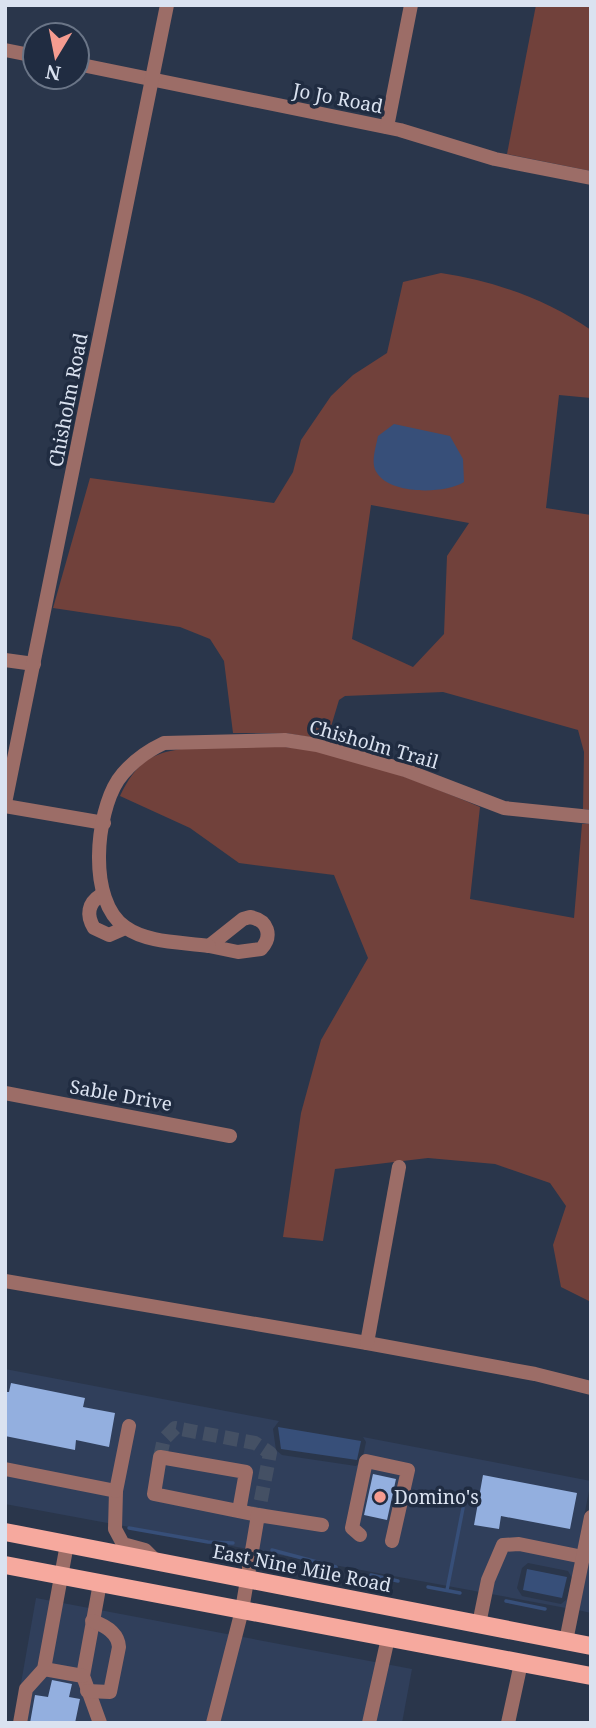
<svg xmlns="http://www.w3.org/2000/svg" width="596" height="1728" font-family="'Noto Serif',serif">
<style>
.built{fill:#303f5b}
.green{fill:#71413b;fill-rule:evenodd}
.water{fill:#374f79}
.lines{fill:none;stroke-linecap:round;stroke-linejoin:round}
.stream{stroke:#374f79;stroke-width:3.5}
.building{fill:#93afdf}
.minor-tunnel{stroke:#445064;stroke-width:14;stroke-dasharray:14 7;stroke-linecap:butt}
.minor{stroke:#9c6d67;stroke-width:14}
.major{stroke:#f6a99e;stroke-width:18}
.poi-dot{fill:#f59c90;stroke:#202c41;stroke-width:2.5}
.labels{text-anchor:middle;stroke-width:7;stroke-linejoin:round;paint-order:stroke}
.street-label{font-size:19px;fill:#dae2f0;stroke:#202c41}
.poi-label{font-size:19px;fill:#dae2f0;stroke:#202c41;text-anchor:start}
</style>
<rect width="100%" height="100%" fill="#2a364b"/>
<!-- built -->
<g class="built">
<polygon points="5,1369 279,1421 273,1429 276,1450 282,1455 356,1466 362,1461 366,1442 363,1437 591,1481 572,1578 568,1571 528,1563 522,1568 517,1588 522,1596 561,1604 567,1599 571,1584 566,1608 5,1504"/>
<polygon points="591,1549 591,1613 578,1610"/>
<polygon points="36,1598 412,1669 402,1723 14,1723"/>
</g>
<!-- green -->
<g class="green">
<polygon points="536,5 591,5 591,171 507,154"/>
<path d="M441 273C494 281 546 299 591 330V398L559 395 546 508 591 515V810L583 809 584 752 578 730 443 692 345 696 339 700 327 740 286 733H233L224 661 210 639 180 627 53 608 90 478 274 503 293 472 301 440 331 396 353 375 387 353 403 282ZM371 505 469 523 447 556 444 634 413 667 352 639Z"/>
<path d="M199 747C227 747 257 745 285 747 346 752 424 783 480 807L470 899 574 918 582 824H591V1302L561 1287 553 1245 566 1206 550 1183 495 1164 428 1158 335 1169 323 1241 283 1237 301 1113 321 1040 368 958 334 875 239 863 190 828 120 796C139 756 157 751 199 747Z"/>
</g>
<!-- water -->
<g class="water">
<path d="M394 424 450 436 463 459 464 482C445 494 391 495 377 473 370 463 376 447 378 436Z"/>
<polygon points="278,1427 361,1441 357,1460 281,1449"/>
<polygon points="527,1569 567,1577 562,1598 523,1590"/>
</g>
<g class="lines">
<!-- stream -->
<g class="stream">
<polyline points="129,1528 208,1542 233,1543"/>
<polyline points="272,1550 336,1567"/>
<polyline points="371,1575 398,1581"/>
<polyline points="428,1587 460,1593"/>
<polyline points="447,1590 463,1508"/>
<polyline points="506,1601 545,1609"/>
</g>
</g>
<!-- building -->
<g class="building">
<polygon points="11,1383 85,1398 83,1407 115,1413 109,1447 76,1440 75,1450 5,1436 5,1392 9,1392"/>
<polygon points="373,1474 396,1479 387,1520 364,1515"/>
<polygon points="483,1475 577,1493 570,1529 501,1516 499,1529 474,1525"/>
<polygon points="52,1680 72,1684 69,1697 80,1699 75,1723 30,1723 35,1695 48,1697"/>
</g>
<g class="lines">
<!-- minor-tunnel -->
<polyline class="minor-tunnel" points="160,1457 164,1439 175,1428 255,1443 270,1453 258,1515"/>
<!-- minor -->
<g class="minor">
<polyline points="5,50 35,56"/>
<polyline points="77,64 400,130 495,159 591,178"/>
<polyline points="387,127 411,5"/>
<polyline points="5,660 34,664"/>
<polyline points="5,803 167,5"/>
<polyline points="5,806 104,823"/>
<path d="M101 895C88 903 86 915 94 928L109 935 125 928"/>
<path d="M250 917C268 920 273 936 261 949L238 952 209 946 243 919Z"/>
<path d="M209 946C182 942 147 943 125 927 87 900 96 814 118 780 130 763 145 752 164 743L285 740 317 745 405 770 504 808 591 817"/>
<polyline points="5,1093 230,1136"/>
<polyline points="5,1281 367,1343 535,1374 591,1388"/>
<polyline points="367,1343 399,1167"/>
<polyline points="5,1469 116,1491 115,1529 123,1544 145,1550 157,1562"/>
<polyline points="116,1491 129,1426"/>
<polyline points="239,1511 246,1472 160,1457 154,1494 258,1515"/>
<polyline points="360,1535 352,1528 366,1461 408,1470 392,1541"/>
<polyline points="100,1583 83,1676 100,1723"/>
<polyline points="479,1624 488,1580 503,1545 519,1544 583,1557"/>
<polyline points="566,1641 591,1517"/>
<polyline points="44,1669 83,1676"/>
<path d="M87 1691 110 1692 119 1647C118 1632 104 1625 92 1621"/>
<polyline points="20,1723 26,1689 44,1669 67,1544"/>
<polyline points="213,1723 242,1610 258,1515 322,1525"/>
<polyline points="369,1723 388,1638"/>
<polyline points="508,1723 521,1663"/>
</g>
<!-- major -->
<g class="major">
<polyline points="5,1532 591,1646"/>
<polyline points="5,1565 591,1676"/>
</g>
</g>
<!-- markers -->
<circle class="poi-dot" cx="380" cy="1497" r="7"/>
<g class="labels">
<!-- street labels -->
<g class="street-label">
<text transform="translate(338 98) rotate(11)" y="7">Jo Jo Road</text>
<text transform="translate(68 400) rotate(-79)" y="7">Chisholm Road</text>
<text transform="translate(374 744) rotate(16)" y="7">Chisholm Trail</text>
<text transform="translate(121 1095) rotate(10)" y="7">Sable Drive</text>
<text transform="translate(302 1568) rotate(11)" y="7">East Nine Mile Road</text>
</g>
<!-- poi labels -->
<g class="poi-label">
<text x="394" y="1504">Domino's</text>
</g>
</g>
<!-- border -->
<rect width="596" height="1728" fill="none" stroke="#dae2f0" stroke-width="14"/>
<!-- north arrow -->
<g transform="translate(56 56) rotate(190)"><circle r="33" fill="#202c41" stroke="#6a7587" stroke-width="2"/>
<path d="M0-5L12 26L0 18L-12 26Z" fill="#f59c90"/>
<text y="-10" font-size="19" font-weight="bold" text-anchor="middle" fill="#dae2f0">N</text>
</g>
</svg>
